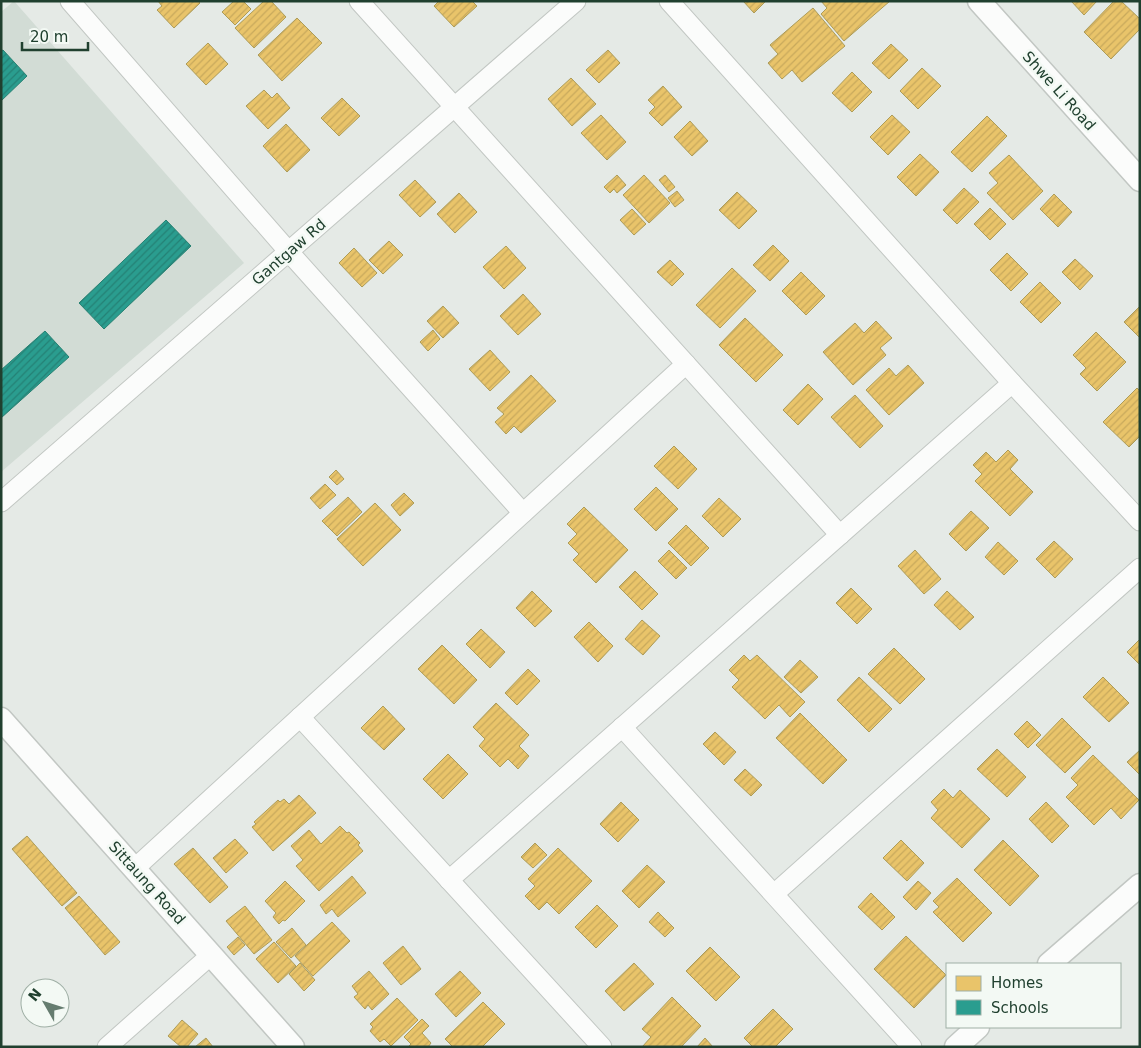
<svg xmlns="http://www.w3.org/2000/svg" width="1141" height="1048" font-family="'DejaVu Sans',sans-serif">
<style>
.built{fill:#d2dcd5}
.homes{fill:url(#homes-hatch);stroke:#ad9c58}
.schools{fill:url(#schools-hatch);stroke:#278172}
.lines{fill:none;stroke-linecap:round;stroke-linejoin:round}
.minor-casing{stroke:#c2c7c3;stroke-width:21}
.tertiary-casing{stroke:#c2c7c3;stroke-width:25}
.minor{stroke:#fbfcfb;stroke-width:19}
.tertiary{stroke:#fbfcfb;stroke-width:22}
.labels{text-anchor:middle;stroke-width:5;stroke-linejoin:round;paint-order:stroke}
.street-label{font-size:15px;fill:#20402f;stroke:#f3f9f4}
</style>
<defs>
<pattern id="homes-hatch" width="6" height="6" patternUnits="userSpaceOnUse" patternTransform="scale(1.25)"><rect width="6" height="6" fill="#e9c46a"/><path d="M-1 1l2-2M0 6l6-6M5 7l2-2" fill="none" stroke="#c8a95c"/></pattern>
<pattern id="schools-hatch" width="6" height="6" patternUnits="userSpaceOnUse" patternTransform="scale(1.25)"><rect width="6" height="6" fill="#2a9d8f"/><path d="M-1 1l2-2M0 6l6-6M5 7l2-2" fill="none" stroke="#248175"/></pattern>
</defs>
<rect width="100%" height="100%" fill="#e5eae6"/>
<!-- built -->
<polygon class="built" points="14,1 244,263 1,472 1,12"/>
<!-- homes -->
<g class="homes">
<polygon points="158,1 198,1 200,3 174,28 157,10 162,6"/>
<polygon points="234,1 243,1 251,9 235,25 222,12"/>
<polygon points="264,1 271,1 286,17 254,48 235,28"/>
<polygon points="439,1 472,1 477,6 454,27 434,6"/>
<polygon points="743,1 766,1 754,13"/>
<polygon points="821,1 890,1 844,41 821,14 827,8"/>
<polygon points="1071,1 1097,1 1084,15"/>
<polygon points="1114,1 1121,1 1140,19 1140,29 1111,59 1084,32"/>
<polygon points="813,8 845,46 802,82 792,70 782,79 768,63 778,54 770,45"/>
<polygon points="297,18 322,43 282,81 258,55"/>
<polygon points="208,43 228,64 206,85 186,64"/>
<polygon points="891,44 908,60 889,79 872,63"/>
<polygon points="608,50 620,63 599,83 586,70"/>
<polygon points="922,68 941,86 918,109 900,91"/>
<polygon points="852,72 872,92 852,112 832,93"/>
<polygon points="571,78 596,104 572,126 548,99"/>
<polygon points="663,86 682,107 662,126 649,113 655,107 648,100"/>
<polygon points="264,90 272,98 277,93 290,108 268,129 246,106"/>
<polygon points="342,98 360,116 339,136 321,118"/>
<polygon points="601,115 626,142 607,160 581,133"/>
<polygon points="892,115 910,132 888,155 870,137"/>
<polygon points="987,116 1007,136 972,172 951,152"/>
<polygon points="690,121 708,141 692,156 674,137"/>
<polygon points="286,124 310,150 287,172 263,146"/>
<polygon points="920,154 939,172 916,196 897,177"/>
<polygon points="1009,155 1043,191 1013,220 987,193 998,183 989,173"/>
<polygon points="617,175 626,185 617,193 614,189 610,193 604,187"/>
<polygon points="644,175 670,203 649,223 623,195"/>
<polygon points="665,175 675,187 669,192 659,180"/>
<polygon points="415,180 436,202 420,217 399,195"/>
<polygon points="964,188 979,202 957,224 943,210"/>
<polygon points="677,191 684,200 675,207 668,198"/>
<polygon points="737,192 757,211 739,229 719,210"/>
<polygon points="459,193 477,212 455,233 437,214"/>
<polygon points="1054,194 1072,212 1058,227 1040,209"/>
<polygon points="990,208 1006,224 990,240 974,224"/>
<polygon points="632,209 646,224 634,235 620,220"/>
<polygon points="389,241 403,255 383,274 369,260"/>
<polygon points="773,245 789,261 770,281 753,265"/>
<polygon points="506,246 526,268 504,289 483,267"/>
<polygon points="354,248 377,273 362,287 339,263"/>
<polygon points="1007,253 1028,274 1011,291 990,270"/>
<polygon points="1075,259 1093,276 1080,290 1062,272"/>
<polygon points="670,260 684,274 672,286 657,272"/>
<polygon points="732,268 756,291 720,328 696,305"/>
<polygon points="801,272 825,296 806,315 782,291"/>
<polygon points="1040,282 1061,303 1041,323 1020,302"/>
<polygon points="523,294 541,314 518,335 500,316"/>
<polygon points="443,306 459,323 443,338 427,321"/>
<polygon points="1140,306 1140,338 1124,322"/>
<polygon points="745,318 783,355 756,382 719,345"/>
<polygon points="876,321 892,338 880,348 886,355 853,385 823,352 855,323 864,333"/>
<polygon points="433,330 440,339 428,351 420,342"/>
<polygon points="1096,332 1126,362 1097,391 1080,374 1086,368 1073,355"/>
<polygon points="490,350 510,372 490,391 469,369"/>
<polygon points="908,365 924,383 889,415 866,390 889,368 896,376"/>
<polygon points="531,375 556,401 521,433 514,426 506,434 495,422 504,414 497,408"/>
<polygon points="808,384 823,399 798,425 783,410"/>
<polygon points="1137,388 1140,391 1140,436 1129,447 1103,422"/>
<polygon points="855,395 883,426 860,448 831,417"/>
<polygon points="674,446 697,469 678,489 654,466"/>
<polygon points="1008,450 1018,460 1010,469 1033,492 1010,516 975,481 982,474 973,465 986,452 996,462"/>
<polygon points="336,470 344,479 337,485 329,477"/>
<polygon points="325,484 336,495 320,509 310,498"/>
<polygon points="656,487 678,509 656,531 634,509"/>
<polygon points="404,493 414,503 400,516 391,505"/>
<polygon points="348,497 362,512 337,536 322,521"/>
<polygon points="719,498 741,519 723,537 702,516"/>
<polygon points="375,503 401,530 363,566 337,539"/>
<polygon points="584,507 628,550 596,583 573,560 579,554 568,543 577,534 567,524"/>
<polygon points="971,511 989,528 966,551 949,534"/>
<polygon points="686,525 709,548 691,566 668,543"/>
<polygon points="1054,541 1073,559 1055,578 1036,559"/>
<polygon points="998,542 1018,561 1004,575 985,557"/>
<polygon points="669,550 687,568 676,579 658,561"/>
<polygon points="915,550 941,579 924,594 898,566"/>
<polygon points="635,571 658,594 642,610 619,587"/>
<polygon points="851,588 872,609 857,624 836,603"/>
<polygon points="532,591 552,611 535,627 516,608"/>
<polygon points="947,591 974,617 960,630 934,605"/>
<polygon points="642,620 660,636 643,655 625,639"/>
<polygon points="589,622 613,646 598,662 574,637"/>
<polygon points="481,629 505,652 490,668 466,644"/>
<polygon points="1140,639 1140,665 1127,652"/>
<polygon points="442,645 477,680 454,704 418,669"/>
<polygon points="894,648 925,679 900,704 868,674"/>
<polygon points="744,655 750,661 757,655 805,702 790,717 779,705 765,719 732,687 739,680 729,670"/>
<polygon points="800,660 818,677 801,693 784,677"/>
<polygon points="528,669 540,681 517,705 505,693"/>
<polygon points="859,677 892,709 869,732 837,700"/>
<polygon points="1103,677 1129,703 1109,722 1083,697"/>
<polygon points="496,703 529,735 519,746 529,756 518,769 508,759 500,767 479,746 485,739 473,727"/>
<polygon points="383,706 405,729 384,750 361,728"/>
<polygon points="800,713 847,760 823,784 776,738"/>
<polygon points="1062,718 1091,747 1065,773 1036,745"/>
<polygon points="1027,721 1041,735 1028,748 1014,734"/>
<polygon points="715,732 736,752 724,765 703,744"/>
<polygon points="997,749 1026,777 1007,797 977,769"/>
<polygon points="1140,750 1140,775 1127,762"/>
<polygon points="448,754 468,774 443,799 423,779"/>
<polygon points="1093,755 1139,800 1121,819 1111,808 1094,825 1066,797 1078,785 1071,778"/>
<polygon points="745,769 762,785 751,796 734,780"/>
<polygon points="944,789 953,798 960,790 990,819 962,848 931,818 938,810 931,802"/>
<polygon points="299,795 316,813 273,851 252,827 256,824 254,822 278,800 280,802 284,799 289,804"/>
<polygon points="621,802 639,820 618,842 600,824"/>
<polygon points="1046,802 1069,826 1052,843 1029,819"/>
<polygon points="340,826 347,833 349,832 360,843 358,845 363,851 319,891 296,866 303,860 291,846 309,830 321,844"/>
<polygon points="27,836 77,893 62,906 12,849"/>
<polygon points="235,839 248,853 226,873 213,858"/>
<polygon points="901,840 924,863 907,881 883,858"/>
<polygon points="1003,840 1039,876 1010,906 974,870"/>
<polygon points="535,843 547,855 533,868 521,857"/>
<polygon points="193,848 228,887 210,903 174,864"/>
<polygon points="558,848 592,881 559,914 547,902 539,910 525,896 535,886 528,879"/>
<polygon points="647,865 665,882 639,908 622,891"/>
<polygon points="352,876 366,893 338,917 332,909 326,914 320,905"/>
<polygon points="957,878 992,913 963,942 933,912 939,907 933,901"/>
<polygon points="285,881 305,901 285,921 283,920 279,924 273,917 276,913 265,901"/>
<polygon points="918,881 931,893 916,910 903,897"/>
<polygon points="871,893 895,917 882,930 858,907"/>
<polygon points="79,896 120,942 105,955 65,908"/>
<polygon points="597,905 618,926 596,948 575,927"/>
<polygon points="245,906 272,940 254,954 226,921"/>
<polygon points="658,912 674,928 665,937 649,922"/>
<polygon points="332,922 350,941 313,976 295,956"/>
<polygon points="292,928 306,945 291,958 276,942"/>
<polygon points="906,936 946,975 914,1008 874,969"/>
<polygon points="238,937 245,945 234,955 227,947"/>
<polygon points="274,942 296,966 278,983 256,959"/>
<polygon points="403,946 421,969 401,985 383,963"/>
<polygon points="710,947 740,977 716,1001 686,971"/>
<polygon points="300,963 315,980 304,991 289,974"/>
<polygon points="634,963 654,984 624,1011 605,991"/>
<polygon points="369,971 389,994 372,1010 368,1005 365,1009 354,997 358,994 352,986"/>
<polygon points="460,971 481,993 456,1017 435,994"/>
<polygon points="672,997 701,1026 681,1047 642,1047 651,1037 642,1029"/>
<polygon points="397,998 418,1020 391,1046 384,1039 380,1042 370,1031 373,1027 370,1024"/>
<polygon points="483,1002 505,1024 482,1047 453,1047 445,1039"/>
<polygon points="773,1009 793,1029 775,1047 753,1047 744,1038"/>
<polygon points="422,1019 429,1026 422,1033 431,1043 428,1047 408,1047 411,1044 404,1037"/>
<polygon points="182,1020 198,1034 187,1047 181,1047 168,1036"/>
<polygon points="206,1038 213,1047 195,1047"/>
<polygon points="705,1038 713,1047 697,1047"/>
</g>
<!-- schools -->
<g class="schools">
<polygon points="3,50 27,76 1,101 1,51"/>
<polygon points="166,220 191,246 104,329 79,303"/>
<polygon points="45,331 69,357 1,418 1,370"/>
</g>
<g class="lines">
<defs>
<g id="minor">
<polyline points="70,1 289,252 523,513"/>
<polyline points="359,1 840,535"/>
<polyline points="669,1 1012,383 1140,521"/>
<polyline points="1,502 576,1"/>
<polyline points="300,717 602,1047"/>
<polyline points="622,727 912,1047"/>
<polyline points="134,869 686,364"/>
<polyline points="449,880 1012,383"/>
<polyline points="774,894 1140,568"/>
<polyline points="107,1047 211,955"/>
</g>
<g id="tertiary">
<polyline points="979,1 1140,180"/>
<polyline points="1,719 293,1047"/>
<polyline points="1049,964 1140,885"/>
<polyline points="956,1047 978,1027"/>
</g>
</defs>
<!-- minor casing -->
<use href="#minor" class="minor-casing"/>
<!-- tertiary casing -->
<use href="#tertiary" class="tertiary-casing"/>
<!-- minor -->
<use href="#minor" class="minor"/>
<!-- tertiary -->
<use href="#tertiary" class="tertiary"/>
</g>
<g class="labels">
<!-- street labels -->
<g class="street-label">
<text transform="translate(1059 91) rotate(48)" y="5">Shwe Li Road</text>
<text transform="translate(289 252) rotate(-41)" y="5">Gantgaw Rd</text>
<text transform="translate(147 883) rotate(48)" y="5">Sittaung Road</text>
</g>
</g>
<!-- border -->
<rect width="1141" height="1048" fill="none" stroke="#20402f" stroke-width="5"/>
<!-- legend -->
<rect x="946" y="963" width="175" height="65" fill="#f3f9f4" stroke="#9fafa5"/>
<rect x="956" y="976" width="25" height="15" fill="#e9c46a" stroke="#9fafa5"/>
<text x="991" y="988" font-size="15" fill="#20402f">Homes</text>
<rect x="956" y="1000" width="25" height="15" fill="#2a9d8f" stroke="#9fafa5"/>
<text x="991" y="1013" font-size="15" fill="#20402f">Schools</text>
<!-- north arrow -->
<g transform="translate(45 1003) rotate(309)"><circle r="24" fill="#f3f9f4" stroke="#9fafa5"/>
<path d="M0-4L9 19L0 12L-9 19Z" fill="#657c6f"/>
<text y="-8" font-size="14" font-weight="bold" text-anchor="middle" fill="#20402f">N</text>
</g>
<!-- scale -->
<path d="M22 42v8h66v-8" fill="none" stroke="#20402f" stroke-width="2.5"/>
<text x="30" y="42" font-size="15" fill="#20402f" stroke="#f3f9f4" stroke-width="4" paint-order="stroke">20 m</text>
</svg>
